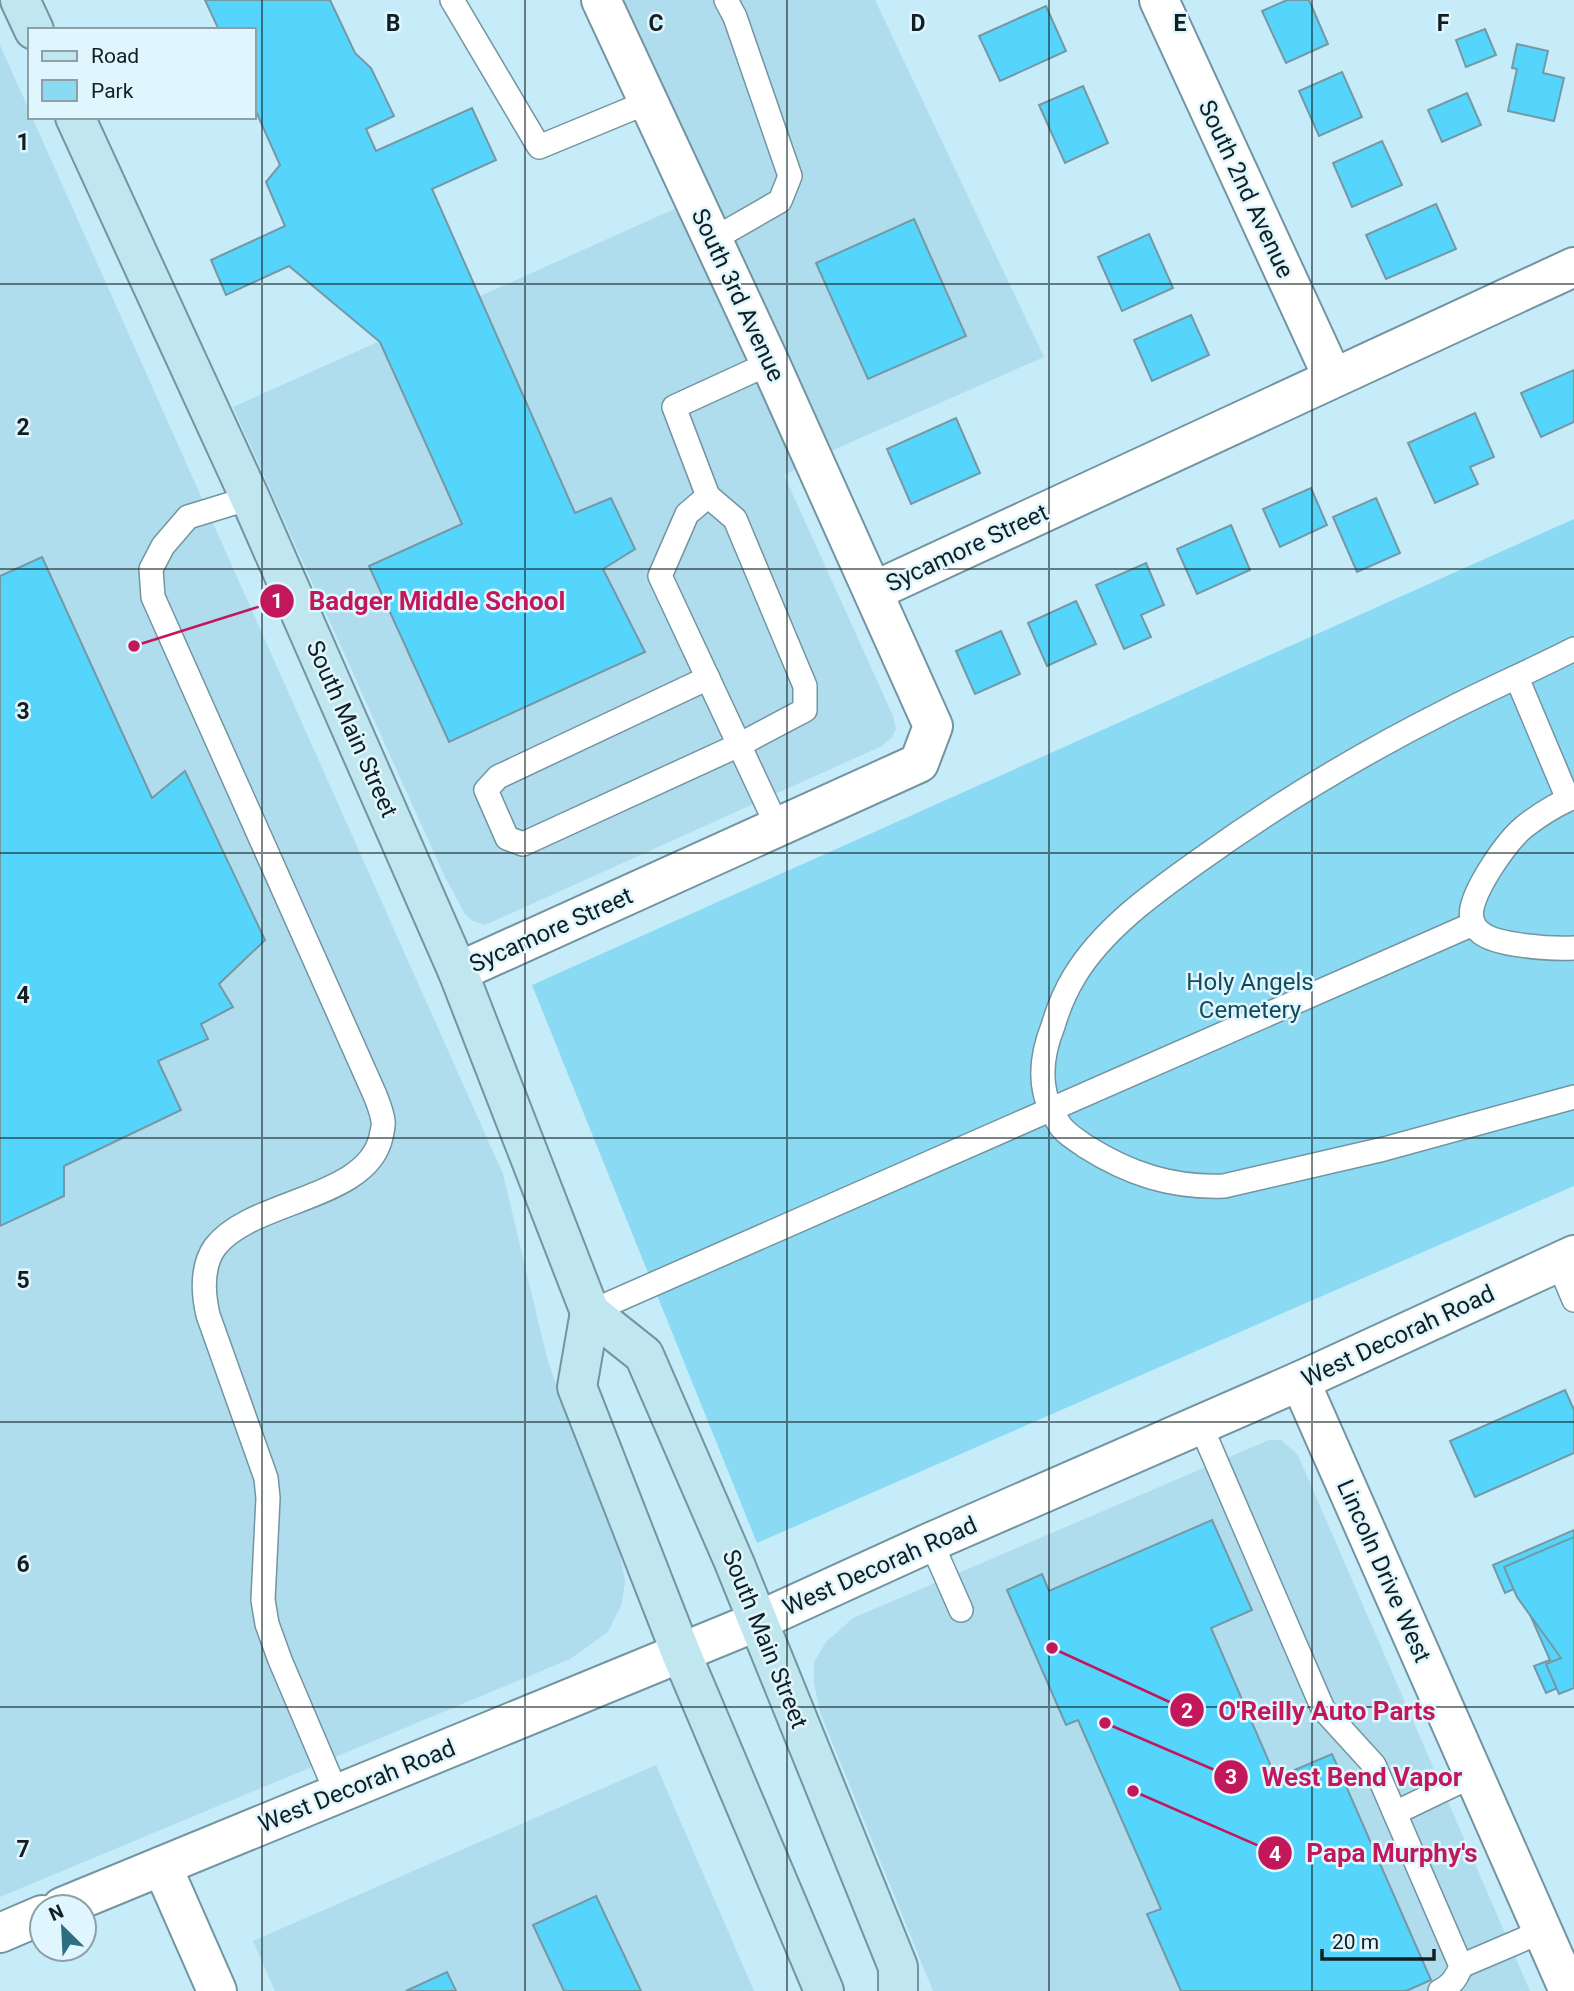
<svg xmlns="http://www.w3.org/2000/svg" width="1574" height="1991" font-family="Roboto,sans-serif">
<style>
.built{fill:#afdded}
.green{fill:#8adaf4}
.building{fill:#55d5fb;stroke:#7598a4;stroke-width:2}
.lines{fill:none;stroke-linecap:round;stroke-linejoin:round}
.service-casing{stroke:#7295a1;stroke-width:26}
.minor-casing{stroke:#7295a1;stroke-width:42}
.tertiary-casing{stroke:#7295a1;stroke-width:42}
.secondary-casing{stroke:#7295a1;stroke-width:42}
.service{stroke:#fff;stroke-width:23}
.minor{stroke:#fff;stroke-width:38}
.tertiary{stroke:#fff;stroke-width:38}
.secondary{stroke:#c0e6f0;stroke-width:38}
.grid{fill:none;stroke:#111f23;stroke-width:2;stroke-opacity:0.55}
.labels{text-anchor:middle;stroke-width:5;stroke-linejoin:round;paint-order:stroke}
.street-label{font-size:24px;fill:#111f23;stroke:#e0f6fe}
.park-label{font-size:24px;fill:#134a5a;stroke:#e0f6fe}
.grid-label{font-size:23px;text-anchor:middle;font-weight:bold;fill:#111f23;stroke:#e0f6fe;stroke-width:5;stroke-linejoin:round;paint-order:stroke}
.leader{fill:none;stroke:#c2185b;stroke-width:2.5}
.callout-dot{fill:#c2185b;stroke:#e0f6fe;stroke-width:2.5}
.mark-label{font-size:21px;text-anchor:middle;font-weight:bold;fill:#fff}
.callout-label{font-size:26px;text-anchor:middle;font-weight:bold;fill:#c2185b;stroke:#e0f6fe;stroke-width:5;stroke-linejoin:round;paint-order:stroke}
</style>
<rect width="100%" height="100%" fill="#c6ebf9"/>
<!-- built -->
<g class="built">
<polygon points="624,0 875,0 1044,357 831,451 784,475 893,716 896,729 892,737 882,746 485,925 473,921 465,914 444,875 233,407 710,193"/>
<polygon points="0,45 30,112 30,117 32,117 503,1174 547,1358 570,1426 620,1555 625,1580 622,1603 608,1632 570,1659 0,1897"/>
<polygon points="1269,1440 1281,1440 1297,1454 1304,1469 1530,1991 933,1991 820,1712 814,1683 814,1663 826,1642 853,1618"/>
<polygon points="656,1765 754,1991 275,1991 253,1941"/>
</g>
<!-- green -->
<polygon class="green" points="1574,519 1574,1186 757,1543 532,985"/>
<!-- building -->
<g class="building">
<polygon points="205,0 330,0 355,53 371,68 394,116 366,129 376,151 472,108 496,160 432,189 575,513 611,498 635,549 603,569 645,652 449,742 369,566 462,524 380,342 289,266 226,295 211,260 285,226 266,182 280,165 254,107 254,30 219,30"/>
<polygon points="1287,0 1309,0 1328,44 1286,63 1262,11"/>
<polygon points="1046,6 1066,51 1000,81 979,36"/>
<polygon points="1485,29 1496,55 1466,67 1456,40"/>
<polygon points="1517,44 1548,51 1543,73 1564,78 1554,121 1508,111 1517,69 1512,68"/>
<polygon points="1342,72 1362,117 1319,136 1299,91"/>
<polygon points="1083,86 1108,143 1065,163 1039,105"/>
<polygon points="1467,93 1481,125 1442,142 1428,110"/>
<polygon points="1382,141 1402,185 1352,207 1333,163"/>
<polygon points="1436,204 1456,249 1386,279 1366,235"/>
<polygon points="914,219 966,336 868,379 816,263"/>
<polygon points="1149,234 1173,288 1122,311 1098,257"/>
<polygon points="1191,315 1209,355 1152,381 1134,340"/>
<polygon points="1574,370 1574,422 1541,437 1521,393"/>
<polygon points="1475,413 1494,457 1470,467 1478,484 1435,503 1408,443"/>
<polygon points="956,418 980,473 911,504 887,449"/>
<polygon points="1311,488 1327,525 1280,547 1263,509"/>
<polygon points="1376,498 1400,553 1357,572 1333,517"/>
<polygon points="1231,525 1250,570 1197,594 1177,549"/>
<polygon points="42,557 152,798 185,771 265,940 219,984 233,1007 201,1024 208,1039 158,1061 181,1110 64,1166 64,1196 0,1226 0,576"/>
<polygon points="1146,563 1164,605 1141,615 1151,637 1124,649 1096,585"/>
<polygon points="1076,601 1096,644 1047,666 1028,623"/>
<polygon points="1001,631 1020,674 975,694 956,651"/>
<polygon points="1565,1390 1574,1410 1574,1453 1475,1497 1450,1441"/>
<polygon points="1212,1520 1252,1610 1211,1628 1276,1778 1332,1754 1431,1980 1406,1991 1181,1991 1147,1914 1161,1909 1078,1720 1066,1725 1007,1590 1042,1574 1049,1591"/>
<polygon points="1574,1530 1574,1681 1546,1693 1534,1666 1550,1660 1518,1587 1505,1593 1493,1565"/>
<polygon points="1574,1537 1574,1688 1559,1694 1546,1664 1561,1658 1517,1597 1504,1567"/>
<polygon points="596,1896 641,1991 564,1991 533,1925"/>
<polygon points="447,1972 456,1991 406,1991"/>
</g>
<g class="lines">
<defs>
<g id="service">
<polyline points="452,0 539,147 648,102"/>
<polyline points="712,240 780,201 790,176 735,17 726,0"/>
<polyline points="770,363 674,407 708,496 687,514 660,576 778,828"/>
<path d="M250 498 188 517 163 546 151 569 153 597 375 1095C378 1103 382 1112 383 1121 384 1126 382 1131 381 1137 367 1200 252 1199 215 1247 201 1267 203 1293 208 1315L266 1478 268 1498 263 1600 267 1624 280 1660 337 1794"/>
<path d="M1574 649C1533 670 1491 688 1450 709 1362 753 1276 805 1197 862 1152 894 1102 930 1074 977 1065 992 1058 1009 1053 1026 1045 1046 1040 1071 1045 1093 1047 1103 1053 1113 1058 1122 1063 1132 1075 1139 1085 1146 1129 1174 1172 1188 1224 1186L1384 1149 1574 1097"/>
<polyline points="708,678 498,777 486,790 507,838 523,844 739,745 805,710 805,686 735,519 708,496"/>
<polyline points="1517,678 1568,799"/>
<path d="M1574 797C1557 804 1538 816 1524 827 1506 842 1477 885 1472 908 1470 916 1473 927 1480 932 1495 946 1553 949 1574 948"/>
<polyline points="1558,1262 1574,1300"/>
<polyline points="590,1312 1473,924"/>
<path d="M1200 1424 1323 1709 1374 1765 1461 1966C1457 1978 1451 1986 1440 1991"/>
<polyline points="931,1542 961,1610"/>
<polyline points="1395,1813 1474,1775"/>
<polyline points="1461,1966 1543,1931"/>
</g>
<g id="minor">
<polyline points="1159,0 1333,378"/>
<polyline points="874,591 1574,267"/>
<polyline points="458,972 919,763 933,726 770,363 601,0"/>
<polyline points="1300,1381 1569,1991"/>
<polyline points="162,1866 217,1991"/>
</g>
<g id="tertiary">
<polyline points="62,1907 758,1621 931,1542 1300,1381 1574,1255"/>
<polyline points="0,1933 42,1915"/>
</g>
<g id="secondary">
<polyline points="20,0 34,30"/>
<polyline points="75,117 250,498 458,972 590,1312 644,1355 734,1562 898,1967 898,1991"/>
<polyline points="590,1312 577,1387 681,1653 824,1991"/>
</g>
</defs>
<!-- service casing -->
<use href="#service" class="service-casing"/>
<!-- minor casing -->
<use href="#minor" class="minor-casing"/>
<!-- tertiary casing -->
<use href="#tertiary" class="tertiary-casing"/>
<!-- secondary casing -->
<use href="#secondary" class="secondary-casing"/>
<!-- service -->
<use href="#service" class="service"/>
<!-- minor -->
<use href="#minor" class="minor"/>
<!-- tertiary -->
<use href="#tertiary" class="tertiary"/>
<!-- secondary -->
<use href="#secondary" class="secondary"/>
</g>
<!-- grid -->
<path class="grid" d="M262 0V1991M525 0V1991M787 0V1991M1049 0V1991M1312 0V1991M0 284H1574M0 569H1574M0 853H1574M0 1138H1574M0 1422H1574M0 1707H1574"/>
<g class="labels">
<!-- street labels -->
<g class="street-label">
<text transform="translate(1246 189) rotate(65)" y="8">South 2nd Avenue</text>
<text transform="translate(738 295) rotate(65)" y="8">South 3rd Avenue</text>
<text transform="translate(967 548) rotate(-25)" y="8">Sycamore Street</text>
<text transform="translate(352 729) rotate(66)" y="8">South Main Street</text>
<text transform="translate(551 930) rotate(-24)" y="8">Sycamore Street</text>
<text transform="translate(1398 1336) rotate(-25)" y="8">West Decorah Road</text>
<text transform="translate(880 1566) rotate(-24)" y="8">West Decorah Road</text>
<text transform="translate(1384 1571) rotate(66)" y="8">Lincoln Drive West</text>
<text transform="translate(765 1639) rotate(68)" y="8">South Main Street</text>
<text transform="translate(357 1786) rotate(-22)" y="8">West Decorah Road</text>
</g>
<!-- park labels -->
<g class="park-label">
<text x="1250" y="990">Holy Angels<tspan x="1250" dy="28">Cemetery</tspan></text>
</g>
</g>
<g class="grid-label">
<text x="393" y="31">B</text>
<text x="656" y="31">C</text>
<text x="918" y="31">D</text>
<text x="1180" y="31">E</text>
<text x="1443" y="31">F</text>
<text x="23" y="150">1</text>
<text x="23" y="435">2</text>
<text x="23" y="719">3</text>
<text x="23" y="1003">4</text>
<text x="23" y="1288">5</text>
<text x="23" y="1572">6</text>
<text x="23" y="1857">7</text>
</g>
<!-- callouts -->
<path class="leader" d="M134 646L277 601M1052 1648L1187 1710M1105 1723L1231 1777M1133 1791L1275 1853"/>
<g class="callout-dot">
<circle cx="134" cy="646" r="7"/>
<circle cx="1052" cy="1648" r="7"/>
<circle cx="1105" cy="1723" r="7"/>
<circle cx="1133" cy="1791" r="7"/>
<circle cx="277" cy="601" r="18"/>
<circle cx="1187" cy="1710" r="18"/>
<circle cx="1231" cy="1777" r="18"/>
<circle cx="1275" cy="1853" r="18"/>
</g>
<g class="mark-label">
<text x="277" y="608">1</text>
<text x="1187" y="1718">2</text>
<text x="1231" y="1784">3</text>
<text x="1275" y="1861">4</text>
</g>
<g class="callout-label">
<text x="437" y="610">Badger Middle School</text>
<text x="1327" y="1720">O'Reilly Auto Parts</text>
<text x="1362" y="1786">West Bend Vapor</text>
<text x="1392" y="1862">Papa Murphy's</text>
</g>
<!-- legend -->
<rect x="28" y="28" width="228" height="91" fill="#e0f6fe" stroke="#8da0a6" stroke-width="2"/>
<rect x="42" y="51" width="35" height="10" fill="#c0e6f0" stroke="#8da0a6" stroke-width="2"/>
<text x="91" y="63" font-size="21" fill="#111f23">Road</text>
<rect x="42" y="80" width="35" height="21" fill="#8adaf4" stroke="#8da0a6" stroke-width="2"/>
<text x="91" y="98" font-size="21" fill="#111f23">Park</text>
<!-- north arrow -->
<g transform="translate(63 1928) rotate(336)"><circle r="33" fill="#e0f6fe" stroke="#8da0a6" stroke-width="2"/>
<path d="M0-5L12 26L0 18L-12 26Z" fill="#2d6e82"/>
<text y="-10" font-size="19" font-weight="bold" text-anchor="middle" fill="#111f23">N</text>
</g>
<!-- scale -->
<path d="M1322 1949v10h112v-10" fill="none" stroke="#111f23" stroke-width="3.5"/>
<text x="1332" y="1949" font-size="21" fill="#111f23" stroke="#e0f6fe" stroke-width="5" paint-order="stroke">20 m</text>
</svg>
